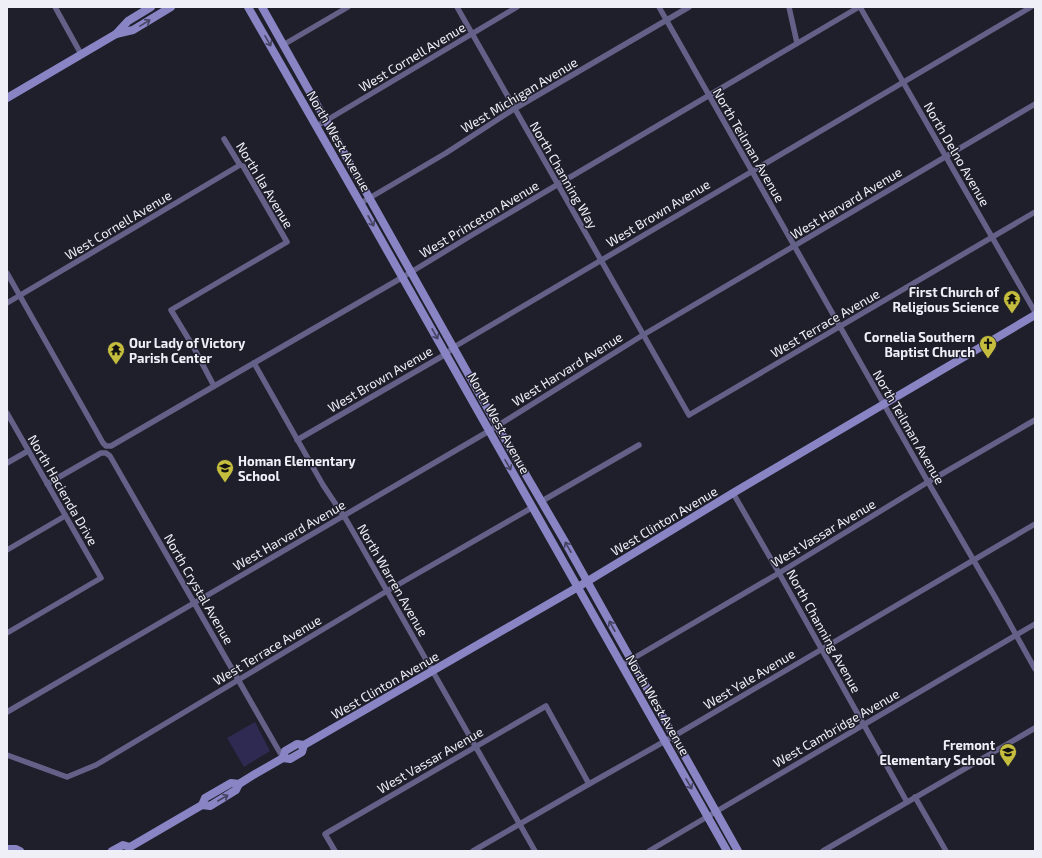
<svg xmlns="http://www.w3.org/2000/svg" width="1042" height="858" font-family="'Exo 2',sans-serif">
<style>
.grass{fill:#2e2a52}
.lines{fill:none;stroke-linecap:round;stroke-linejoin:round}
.minor{stroke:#636188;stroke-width:5.5}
.secondary{stroke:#8985c4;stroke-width:8}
.oneway{stroke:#444361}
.labels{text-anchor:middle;stroke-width:3;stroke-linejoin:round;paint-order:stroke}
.street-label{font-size:13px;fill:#efeff8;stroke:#1f1f2b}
.poi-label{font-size:13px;font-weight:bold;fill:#efeff8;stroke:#1f1f2b;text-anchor:end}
</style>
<rect width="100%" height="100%" fill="#1f1f2b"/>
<!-- grass -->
<polygon class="grass" points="255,722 270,751 244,767 227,738"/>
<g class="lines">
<!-- minor -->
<g class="minor">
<polyline points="55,7 81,54"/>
<polyline points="457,7 689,415 1035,212"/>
<polyline points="659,7 928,482 995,597 1035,669"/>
<polyline points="789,7 797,43"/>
<polyline points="860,7 1035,312"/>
<polyline points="283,45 348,7"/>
<polyline points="317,126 517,7"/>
<polyline points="361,203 446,153 514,109 689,7"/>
<polyline points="7,273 103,443 106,446 111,446 254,363 403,277 472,235 859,7"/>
<polyline points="7,303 240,165"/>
<polyline points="254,363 323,485 347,521 387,591 535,851"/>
<polyline points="214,386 194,348 171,310 287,242 243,166 240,165 224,139"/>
<polyline points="7,413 101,578 7,633"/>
<polyline points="297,440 446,354 454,347 1031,7"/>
<polyline points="7,463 28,451"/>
<polyline points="47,484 101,453 106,453 110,456 283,758"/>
<polyline points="733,493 779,573 907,802"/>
<polyline points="542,501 639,445"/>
<polyline points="7,550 65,516"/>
<polyline points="622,665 779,573 928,482 1035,420"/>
<polyline points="7,712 489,431 643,335 1035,104"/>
<polyline points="7,755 67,777 96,765 387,591 533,507"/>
<polyline points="915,797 946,851"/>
<polyline points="335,851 325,834 546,706 589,784"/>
<polyline points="473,851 589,784 674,736 1035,524"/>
<polyline points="649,851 1035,624"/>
<polyline points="823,851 1035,728"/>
</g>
<!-- secondary -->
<g class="secondary">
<polyline points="248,7 362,206 727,851"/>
<polyline points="262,7 502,434 564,540 738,851"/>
<polyline points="116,34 128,21 151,7"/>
<polyline points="7,98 116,34 133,30 171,7"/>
<polyline points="283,758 290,759 302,752 304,745 578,587 733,493 1035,315"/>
<polyline points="202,805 210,806 236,790 239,784"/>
<polyline points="7,849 16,849 20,851"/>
<polyline points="112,851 123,845 130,847"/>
<polyline points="129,851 130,847 202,805 205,798 231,783 239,784 255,774 283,758 285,751 297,744 304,745"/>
</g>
</g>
<!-- one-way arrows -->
<defs><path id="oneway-shaft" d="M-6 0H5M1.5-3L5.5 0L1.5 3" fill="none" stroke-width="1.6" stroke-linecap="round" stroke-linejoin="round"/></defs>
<g class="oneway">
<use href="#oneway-shaft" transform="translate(145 23) rotate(-31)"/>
<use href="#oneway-shaft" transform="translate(268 41) rotate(60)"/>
<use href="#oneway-shaft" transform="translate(371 221) rotate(61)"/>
<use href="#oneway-shaft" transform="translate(435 334) rotate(61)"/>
<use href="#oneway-shaft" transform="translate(508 465) rotate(60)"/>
<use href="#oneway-shaft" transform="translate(568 547) rotate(-119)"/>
<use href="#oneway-shaft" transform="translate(612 626) rotate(-119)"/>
<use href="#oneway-shaft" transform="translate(689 784) rotate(60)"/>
<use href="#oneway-shaft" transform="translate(223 798) rotate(-30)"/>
</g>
<!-- icons -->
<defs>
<symbol id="temple-pin" viewBox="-11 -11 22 30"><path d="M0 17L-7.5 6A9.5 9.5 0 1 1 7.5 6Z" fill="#c4bd3e" stroke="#1f1f2b"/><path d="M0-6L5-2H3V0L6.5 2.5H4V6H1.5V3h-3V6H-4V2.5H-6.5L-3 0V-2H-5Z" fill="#111"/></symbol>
<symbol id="church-pin" viewBox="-11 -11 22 30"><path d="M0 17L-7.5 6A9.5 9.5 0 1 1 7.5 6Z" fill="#c4bd3e" stroke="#1f1f2b"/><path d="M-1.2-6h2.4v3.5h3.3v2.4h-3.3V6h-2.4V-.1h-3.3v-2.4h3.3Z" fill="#111"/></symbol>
<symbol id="school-pin" viewBox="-11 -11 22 30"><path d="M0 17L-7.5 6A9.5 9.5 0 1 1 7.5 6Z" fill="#c4bd3e" stroke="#1f1f2b"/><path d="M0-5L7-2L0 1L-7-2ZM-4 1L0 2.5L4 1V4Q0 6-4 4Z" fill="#111"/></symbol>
</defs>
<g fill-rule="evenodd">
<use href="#temple-pin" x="1002" y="289" width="20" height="27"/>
<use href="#church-pin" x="978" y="334" width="20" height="27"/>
<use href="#temple-pin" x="106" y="340" width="20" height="27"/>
<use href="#school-pin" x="215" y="458" width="20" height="27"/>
<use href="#school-pin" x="998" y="742" width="20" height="27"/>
</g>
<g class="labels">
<!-- street labels -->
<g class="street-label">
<text transform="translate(412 57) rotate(-31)" y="5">West Cornell Avenue</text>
<text transform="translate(519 95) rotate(-31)" y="5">West Michigan Avenue</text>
<text transform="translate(339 141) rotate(60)" y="5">North West Avenue</text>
<text transform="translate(749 145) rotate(60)" y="5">North Teilman Avenue</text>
<text transform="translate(957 154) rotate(60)" y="5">North Delno Avenue</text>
<text transform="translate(564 175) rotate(60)" y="5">North Channing Way</text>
<text transform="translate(265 185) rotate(59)" y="5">North Ila Avenue</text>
<text transform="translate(846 203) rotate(-31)" y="5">West Harvard Avenue</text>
<text transform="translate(658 213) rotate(-31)" y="5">West Brown Avenue</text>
<text transform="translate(479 219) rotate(-31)" y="5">West Princeton Avenue</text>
<text transform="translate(118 225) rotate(-31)" y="5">West Cornell Avenue</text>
<text transform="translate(825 323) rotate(-30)" y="5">West Terrace Avenue</text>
<text transform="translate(567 369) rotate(-32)" y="5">West Harvard Avenue</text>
<text transform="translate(380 379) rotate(-30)" y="5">West Brown Avenue</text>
<text transform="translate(499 423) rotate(61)" y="5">North West Avenue</text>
<text transform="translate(909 427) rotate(60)" y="5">North Teilman Avenue</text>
<text transform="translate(63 490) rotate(60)" y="5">North Hacienda Drive</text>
<text transform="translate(664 521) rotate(-31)" y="5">West Clinton Avenue</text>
<text transform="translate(823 533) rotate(-31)" y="5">West Vassar Avenue</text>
<text transform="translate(289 535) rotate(-30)" y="5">West Harvard Avenue</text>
<text transform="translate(393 580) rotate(60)" y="5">North Warren Avenue</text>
<text transform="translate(199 589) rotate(60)" y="5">North Crystal Avenue</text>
<text transform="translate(824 631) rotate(61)" y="5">North Channing Avenue</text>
<text transform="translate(267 650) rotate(-31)" y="5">West Terrace Avenue</text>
<text transform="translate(749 679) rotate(-31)" y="5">West Yale Avenue</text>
<text transform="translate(385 685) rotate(-30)" y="5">West Clinton Avenue</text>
<text transform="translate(658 705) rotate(60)" y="5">North West Avenue</text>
<text transform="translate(836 728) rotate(-30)" y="5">West Cambridge Avenue</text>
<text transform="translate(430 760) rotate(-30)" y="5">West Vassar Avenue</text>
</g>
<!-- poi labels -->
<g class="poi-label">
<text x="999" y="297">First Church of<tspan x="999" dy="15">Religious Science</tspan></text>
<text x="975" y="342">Cornelia Southern<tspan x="975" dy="15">Baptist Church</tspan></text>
<text x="129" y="348" text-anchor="start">Our Lady of Victory<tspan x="129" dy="15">Parish Center</tspan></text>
<text x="238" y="466" text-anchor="start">Homan Elementary<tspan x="238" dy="15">School</tspan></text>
<text x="995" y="750">Fremont<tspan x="995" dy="15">Elementary School</tspan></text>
</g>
</g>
<!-- border -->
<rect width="1042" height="858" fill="none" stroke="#efeff8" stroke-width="16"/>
</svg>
